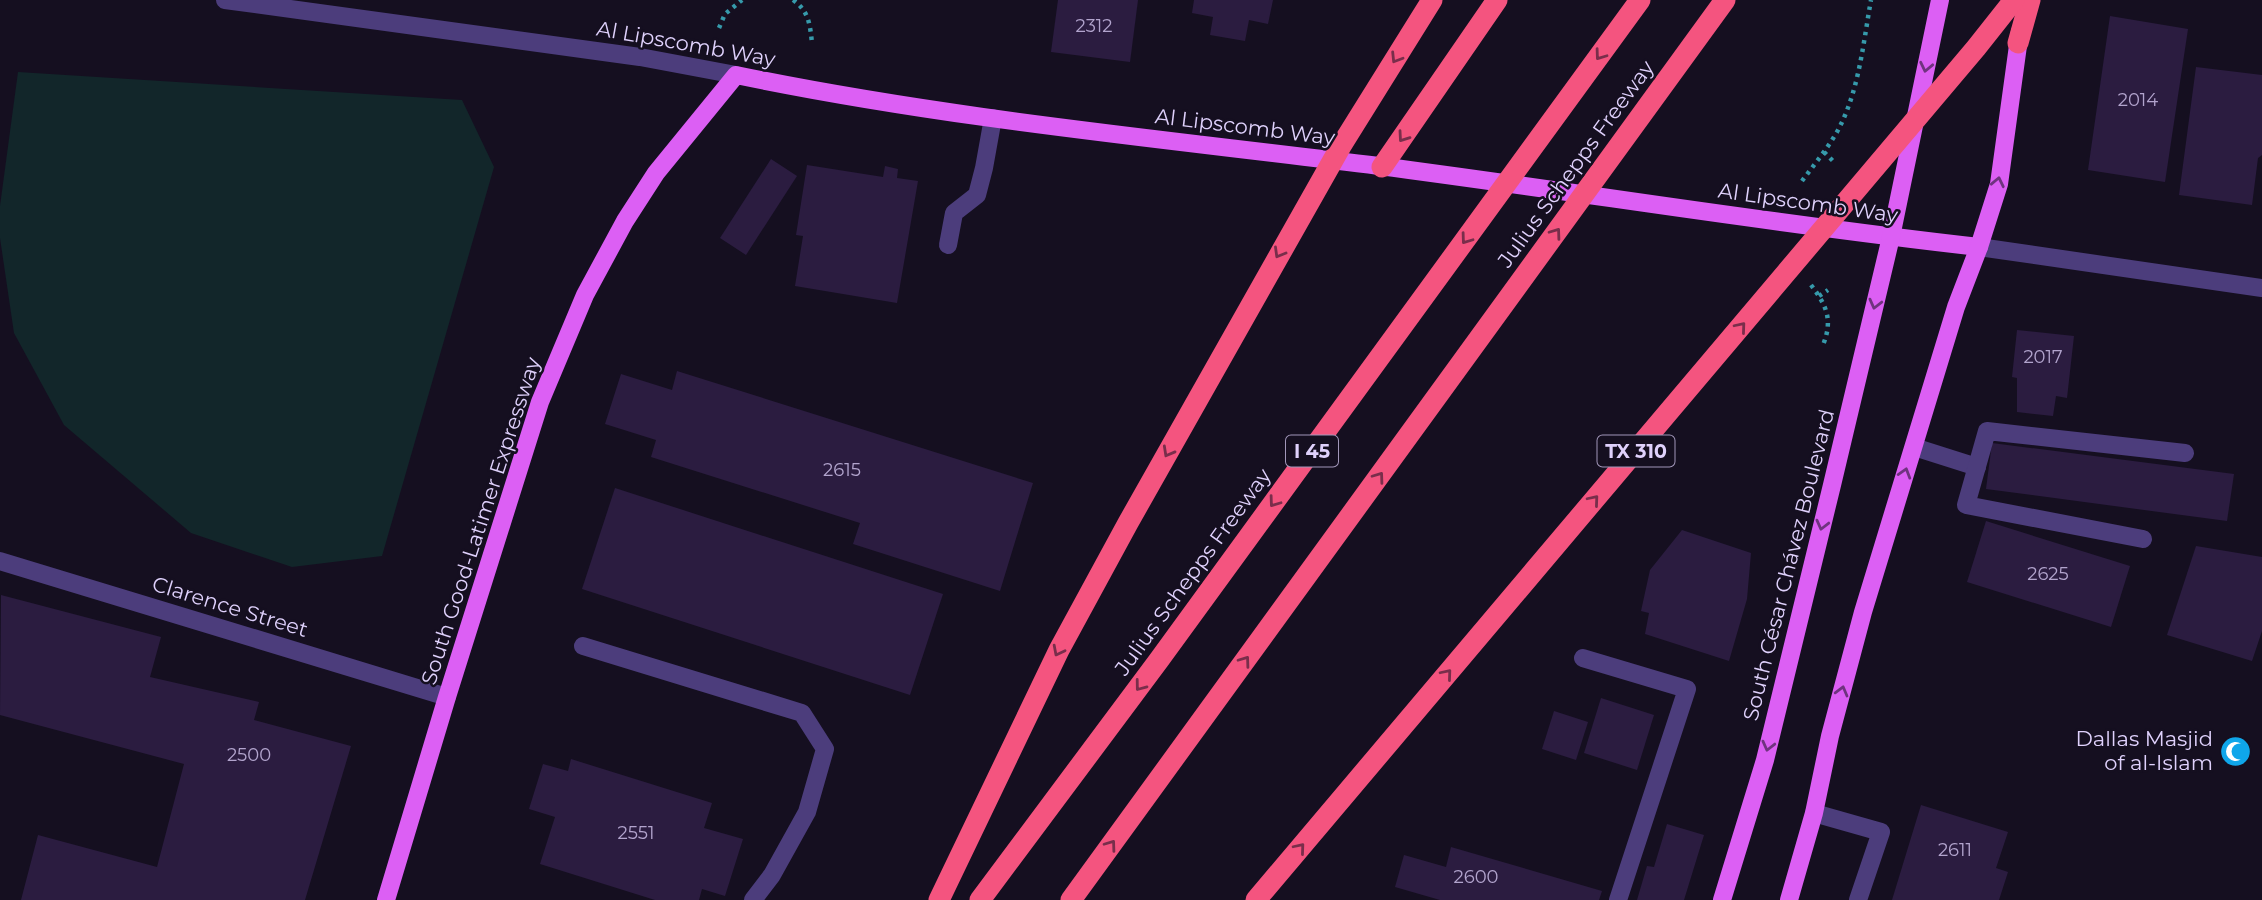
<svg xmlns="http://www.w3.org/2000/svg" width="2262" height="900" font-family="Montserrat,sans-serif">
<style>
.green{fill:#12262a}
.building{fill:#2b1c40}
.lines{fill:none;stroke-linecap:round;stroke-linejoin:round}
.path{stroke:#369aab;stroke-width:4.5;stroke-dasharray:3.5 5;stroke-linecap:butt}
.minor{stroke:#4c3d7c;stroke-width:18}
.major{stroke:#dc5ff4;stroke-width:18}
.highway{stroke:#f4547f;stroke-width:21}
.highway-bridge{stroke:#f4547f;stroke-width:21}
.oneway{stroke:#792e4b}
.oneway2{stroke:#6f337f}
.labels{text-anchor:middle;stroke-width:5;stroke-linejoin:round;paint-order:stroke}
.number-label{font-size:18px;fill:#b2a4cd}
.shield{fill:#150f20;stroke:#a297ba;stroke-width:2}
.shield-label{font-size:19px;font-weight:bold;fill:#dfd1fc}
.street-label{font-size:21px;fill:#dfd1fc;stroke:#150f20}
.poi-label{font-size:21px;fill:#dfd1fc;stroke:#150f20;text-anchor:end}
</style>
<rect width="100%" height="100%" fill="#150f20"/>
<!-- green -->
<polygon class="green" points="18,72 462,100 494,167 382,556 292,567 191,533 64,425 14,333 0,238 0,206"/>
<!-- building -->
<g class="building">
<polygon points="1058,0 1138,0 1130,62 1051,52"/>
<polygon points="1194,0 1273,0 1268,24 1249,20 1245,41 1210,35 1213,17 1192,13"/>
<polygon points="2110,16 2188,29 2165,182 2088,170"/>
<polygon points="2196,67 2262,75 2262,155 2258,158 2252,205 2179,195"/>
<polygon points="771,159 797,176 746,255 720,238"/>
<polygon points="807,165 883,177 885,166 898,169 897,178 918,181 897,303 795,286 803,236 796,235"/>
<polygon points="2017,330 2074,336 2067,398 2056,396 2053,416 2017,412 2017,378 2012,377"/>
<polygon points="677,371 1033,483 1000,591 853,544 860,523 651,457 656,440 605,424 621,374 672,390"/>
<polygon points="1992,443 2234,474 2227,521 1986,489"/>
<polygon points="615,488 943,594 910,695 582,589"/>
<polygon points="1986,521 2130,566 2111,627 1967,582"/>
<polygon points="1682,530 1751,553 1747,599 1729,661 1645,634 1649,613 1641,611 1650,570"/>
<polygon points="2196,546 2262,557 2262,631 2252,661 2167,635"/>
<polygon points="1,595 161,637 150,677 259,702 254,720 351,746 305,900 21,900 38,835 157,867 184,764 0,715"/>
<polygon points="1601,698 1654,715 1637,770 1584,753"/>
<polygon points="1554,711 1588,722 1576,760 1542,749"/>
<polygon points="571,759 712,803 704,828 743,839 725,896 702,889 699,900 655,900 540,864 555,817 529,809 543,764 568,771"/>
<polygon points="1921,805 2008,832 1996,868 2008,872 1999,900 1892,900"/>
<polygon points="1667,824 1704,835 1684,900 1637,900 1647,866 1654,867"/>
<polygon points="1451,847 1602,891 1599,900 1440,900 1395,887 1404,855 1446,867"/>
</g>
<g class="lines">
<!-- path -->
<g class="path">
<path d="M793 0C809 11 810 25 812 43"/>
<polyline points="719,28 725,14 742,0"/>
<polyline points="1824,152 1836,164"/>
<path d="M1802 181C1814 165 1827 149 1837 132 1859 92 1863 44 1871 0"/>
<path d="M1811 285C1827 306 1833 320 1823 345"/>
<polyline points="1819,296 1828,290"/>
</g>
<!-- minor -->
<g class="minor">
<polyline points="225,0 640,57 736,75"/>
<polyline points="948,245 954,213 977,195 984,168 993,118"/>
<polyline points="1979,247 2262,288"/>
<polyline points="1914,447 1977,467"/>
<polyline points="2143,539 1966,505 1987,431 2185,453"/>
<polyline points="0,561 447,697"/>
<polyline points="583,646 802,713 825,749 807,812 772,875 753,900"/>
<polyline points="1583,658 1687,689 1618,900"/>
<polyline points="1814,813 1881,832 1858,900"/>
</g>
<!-- major -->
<g class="major">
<path d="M386 900 447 697 540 402 585 295 625 221 656 173 736 75C948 119 1165 139 1379 166 1579 192 1779 225 1979 247"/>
<polyline points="1722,900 1765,760 1832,485 1891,237 1940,0"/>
<polyline points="1789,900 1814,813 1830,736 1863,612 1956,307 1979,247 1999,184 2020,31"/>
</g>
<!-- highway -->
<g class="highway">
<polyline points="2018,43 2030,0"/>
<polyline points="1382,167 1497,0"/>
</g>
<!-- highway-bridge -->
<g class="highway-bridge">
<polyline points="939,900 1059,650 1128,523 1341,146 1432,0"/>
<polyline points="980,900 1159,660 1640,0"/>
<polyline points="1071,900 1725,0"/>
<polyline points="1256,900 1976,48 2014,0"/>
</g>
</g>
<!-- one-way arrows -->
<defs><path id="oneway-chevron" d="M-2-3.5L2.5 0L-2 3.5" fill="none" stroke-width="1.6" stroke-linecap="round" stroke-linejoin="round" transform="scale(1.75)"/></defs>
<g class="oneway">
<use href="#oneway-chevron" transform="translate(1600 55) rotate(126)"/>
<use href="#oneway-chevron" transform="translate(1396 58) rotate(122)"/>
<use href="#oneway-chevron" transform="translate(1403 137) rotate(125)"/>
<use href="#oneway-chevron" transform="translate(1556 233) rotate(-54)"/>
<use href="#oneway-chevron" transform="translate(1466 239) rotate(126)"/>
<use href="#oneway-chevron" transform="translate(1279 253) rotate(120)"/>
<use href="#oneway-chevron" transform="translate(1741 327) rotate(-50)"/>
<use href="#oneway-chevron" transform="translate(1168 452) rotate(119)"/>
<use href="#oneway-chevron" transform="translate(1379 477) rotate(-54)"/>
<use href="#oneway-chevron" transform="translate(1594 500) rotate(-50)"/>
<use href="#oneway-chevron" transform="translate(1274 502) rotate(126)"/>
<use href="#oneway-chevron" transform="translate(1058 651) rotate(117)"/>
<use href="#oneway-chevron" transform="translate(1245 661) rotate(-54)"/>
<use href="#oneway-chevron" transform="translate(1447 674) rotate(-50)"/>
<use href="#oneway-chevron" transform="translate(1140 686) rotate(127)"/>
<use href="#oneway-chevron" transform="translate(1111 845) rotate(-54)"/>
<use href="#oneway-chevron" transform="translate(1300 848) rotate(-50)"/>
</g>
<g class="oneway2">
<use href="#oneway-chevron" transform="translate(1926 67) rotate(102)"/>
<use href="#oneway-chevron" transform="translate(1998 182) rotate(-78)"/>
<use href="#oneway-chevron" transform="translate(1875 304) rotate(104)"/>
<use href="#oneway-chevron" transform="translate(1905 473) rotate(-73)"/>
<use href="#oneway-chevron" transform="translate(1822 525) rotate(104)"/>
<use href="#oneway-chevron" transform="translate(1842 691) rotate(-75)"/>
<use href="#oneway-chevron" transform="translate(1768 746) rotate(104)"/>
</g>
<!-- icons -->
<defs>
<symbol id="mosque-disc" viewBox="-11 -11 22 22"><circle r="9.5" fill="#0fa6ea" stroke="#150f20"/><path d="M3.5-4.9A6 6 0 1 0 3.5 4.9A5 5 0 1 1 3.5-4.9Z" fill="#fff"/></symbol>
</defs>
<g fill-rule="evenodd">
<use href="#mosque-disc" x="2218" y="734" width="35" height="35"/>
</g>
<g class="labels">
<!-- number labels -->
<g class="number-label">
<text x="1094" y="32">2312</text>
<text x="2138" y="106">2014</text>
<text x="2043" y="363">2017</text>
<text x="842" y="476">2615</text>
<text x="2048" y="580">2625</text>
<text x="249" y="761">2500</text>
<text x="636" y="839">2551</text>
<text x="1955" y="856">2611</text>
<text x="1476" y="883">2600</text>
</g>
<!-- shield labels -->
<g class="shield">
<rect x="1286" y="435.5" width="52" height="31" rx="5"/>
<rect x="1597.5" y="435.5" width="77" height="31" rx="5"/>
</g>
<g class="shield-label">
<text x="1312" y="458">I 45</text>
<text x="1636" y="458">TX 310</text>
</g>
<!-- street labels -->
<g class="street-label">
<text transform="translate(686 44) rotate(10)" y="7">Al Lipscomb Way</text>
<text transform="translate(1245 127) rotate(7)" y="7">Al Lipscomb Way</text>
<text transform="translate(1576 164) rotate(-54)" y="7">Julius Schepps Freeway</text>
<text transform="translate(1808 203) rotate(8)" y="7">Al Lipscomb Way</text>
<text transform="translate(481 521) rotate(-72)" y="7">South Good-Latimer Expressway</text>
<text transform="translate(1789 565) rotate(-76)" y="7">South César Chávez Boulevard</text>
<text transform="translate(1193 572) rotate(-54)" y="7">Julius Schepps Freeway</text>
<text transform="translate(230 607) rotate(17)" y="7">Clarence Street</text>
</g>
<!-- poi labels -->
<g class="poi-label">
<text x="2213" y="746">Dallas Masjid<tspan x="2213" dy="24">of al-Islam</tspan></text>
</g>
</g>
</svg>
